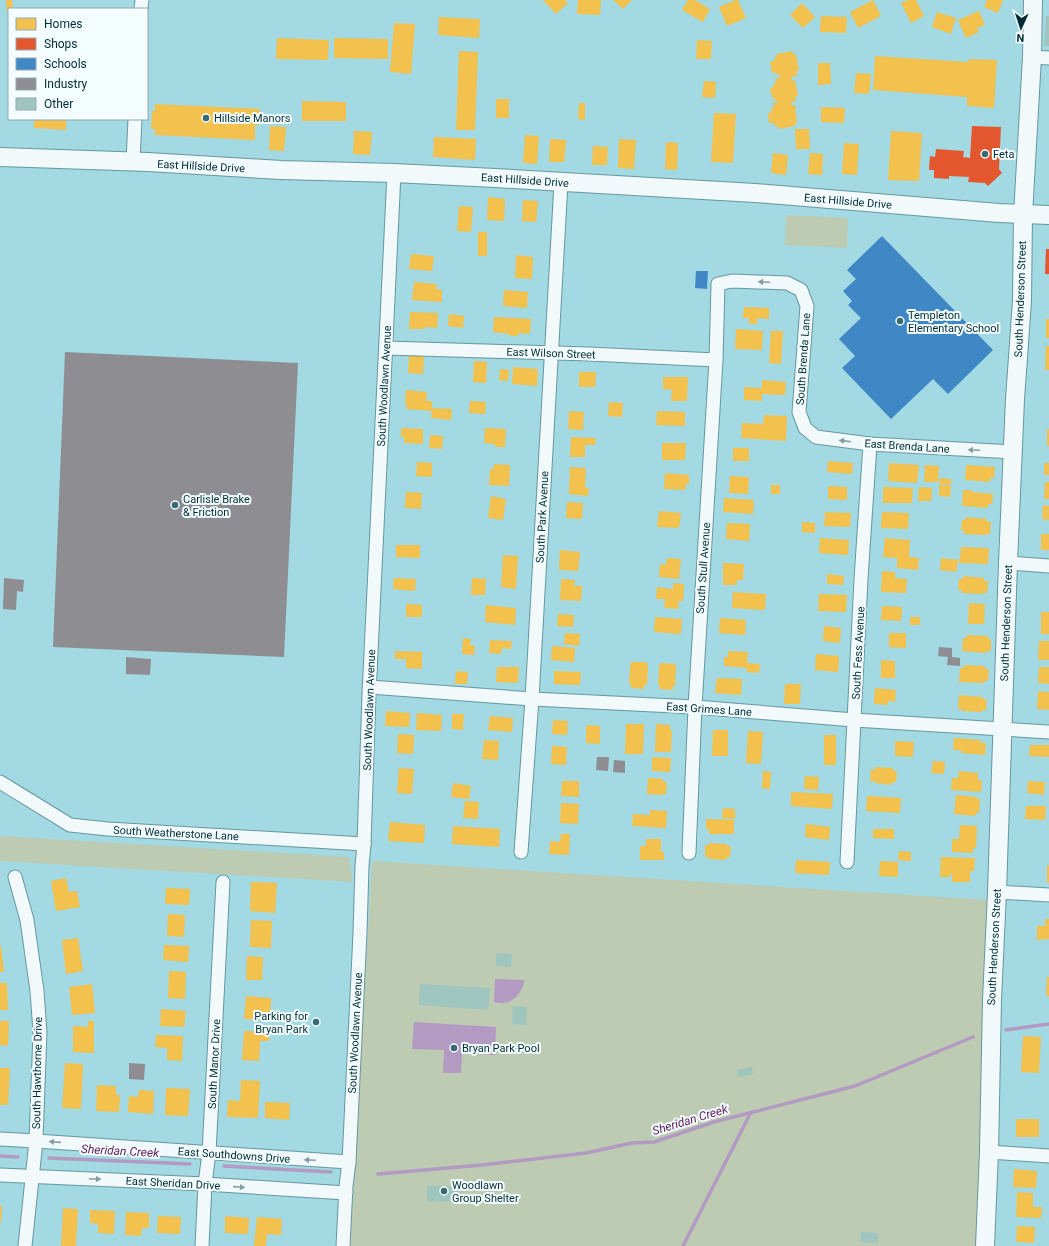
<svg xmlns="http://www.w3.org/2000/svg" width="1049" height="1246" font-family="Roboto,sans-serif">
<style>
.green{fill:#bdcbb2}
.water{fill:#b39ac2}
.homes{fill:#f2c14e}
.shops{fill:#e4572e}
.schools{fill:#3f88c5}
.industry{fill:#8d8d92}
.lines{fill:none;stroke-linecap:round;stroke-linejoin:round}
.stream{stroke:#b39ac2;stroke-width:3.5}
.building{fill:#9fc5bf}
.street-casing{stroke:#66979f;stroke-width:15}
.secondary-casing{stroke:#66979f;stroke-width:20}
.street{stroke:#f1f9fb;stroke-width:13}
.secondary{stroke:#f1f9fb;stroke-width:18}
.oneway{fill:#859da2}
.poi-dot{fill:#396972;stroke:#f4fdff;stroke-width:1.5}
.labels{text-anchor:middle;stroke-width:4;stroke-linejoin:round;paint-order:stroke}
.poi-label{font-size:11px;fill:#002d35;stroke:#f4fdff;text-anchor:start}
.street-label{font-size:11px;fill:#002d35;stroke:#f4fdff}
.water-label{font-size:12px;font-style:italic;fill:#621a5e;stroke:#f4fdff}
</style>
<rect width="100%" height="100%" fill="#a2d9e3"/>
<!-- green -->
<g class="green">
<polygon points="786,215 848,218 847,248 785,245"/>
<polygon points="0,836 349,857 353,882 0,861"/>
<polygon points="372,861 989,900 978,1246 350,1246"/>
</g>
<!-- water -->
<g class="water">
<path d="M495 979 524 980C523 995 509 1007 494 1002Z"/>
<polygon points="414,1022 496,1027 495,1055 462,1053 461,1073 443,1073 444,1050 412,1049"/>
</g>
<!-- homes -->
<g class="homes">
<polygon points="6,0 12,0 13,9 9,9 9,12 7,12"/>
<polygon points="543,0 565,0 568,3 556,14"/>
<polygon points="578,0 601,0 600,15 577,14"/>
<polygon points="613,0 632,0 623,9"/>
<polygon points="688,0 695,0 710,9 703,22 682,10"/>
<polygon points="736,0 738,0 746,18 727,26 719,7"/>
<polygon points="873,0 881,16 858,28 850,12"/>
<polygon points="908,0 916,0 924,16 911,23 901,3"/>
<polygon points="987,0 1003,0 998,13 984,7"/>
<polygon points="802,3 815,17 803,28 790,15"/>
<polygon points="979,11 985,25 977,28 979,32 966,38 958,20"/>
<polygon points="937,12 956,18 951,34 932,27"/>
<polygon points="821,16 847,17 846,33 820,32"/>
<polygon points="439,17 480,19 479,38 438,35"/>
<polygon points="394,23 415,24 411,74 390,72"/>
<polygon points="277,38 329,40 328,60 276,59"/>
<polygon points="334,38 388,39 388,59 334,58"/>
<polygon points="697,40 712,41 711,59 696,59"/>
<polygon points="459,51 478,52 475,130 456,130"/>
<polygon points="793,51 793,55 796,54 799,71 796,71 797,76 791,77 792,81 795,80 798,96 795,97 796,101 791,102 792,105 795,105 797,122 795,123 795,126 778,129 777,125 774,126 774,123 769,123 768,113 772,112 771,108 774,108 773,103 778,103 777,101 775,101 774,97 772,98 770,88 774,87 773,84 776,83 775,79 780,78 779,74 776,75 775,72 772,73 770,62 774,61 774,58 777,57 776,54"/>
<polygon points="875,56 969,62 969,59 997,60 994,108 967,106 967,97 873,90"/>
<polygon points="818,63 830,63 831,84 818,85"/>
<polygon points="856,73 871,74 869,94 854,93"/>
<polygon points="704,81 716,82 715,98 702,97"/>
<rect x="496" y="99" width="13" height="19"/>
<polygon points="302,101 346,102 346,121 302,121"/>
<polygon points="579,103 585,103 585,120 578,119"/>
<polygon points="155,104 260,109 259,125 255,125 255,140 155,135 155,129 151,129 152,111 155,111"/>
<polygon points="821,107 845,108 844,123 821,122"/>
<polygon points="714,113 736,114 733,163 711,162"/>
<polygon points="34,119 66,119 66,130 34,128"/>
<polygon points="270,126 286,127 284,151 269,150"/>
<polygon points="795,129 809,129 810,149 796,149"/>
<polygon points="354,131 372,132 370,155 353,154"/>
<polygon points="891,131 922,133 919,181 888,180"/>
<polygon points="525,135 539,136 537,164 523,163"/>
<polygon points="434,137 476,139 475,160 433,157"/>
<polygon points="550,139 566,140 564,162 549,162"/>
<polygon points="619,139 636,140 634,169 618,168"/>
<polygon points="666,142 678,143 677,170 665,169"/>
<polygon points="844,143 859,144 857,175 842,174"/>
<polygon points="593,146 608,147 607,165 592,165"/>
<polygon points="773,153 788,155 786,175 771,173"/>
<polygon points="810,153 823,154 822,175 808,174"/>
<polygon points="488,197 505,199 504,221 487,220"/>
<polygon points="523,200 538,201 536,222 522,221"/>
<polygon points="459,206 473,207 471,232 457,231"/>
<rect x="478" y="232" width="9" height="24"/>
<polygon points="411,254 434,256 432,271 409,269"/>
<polygon points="516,255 533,257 532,279 515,278"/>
<polygon points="414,282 437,284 436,289 442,290 442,302 412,300"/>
<polygon points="504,290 528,292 527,308 503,306"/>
<polygon points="744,307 769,308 769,319 757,318 757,324 749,324 749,318 743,318"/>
<polygon points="410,312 438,313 437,328 425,327 425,329 409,329"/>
<polygon points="449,314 464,316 463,328 448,326"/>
<polygon points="494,317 531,319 530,334 518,333 518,336 510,336 510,334 493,332"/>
<rect x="1046" y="319" width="3" height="19"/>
<polygon points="736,329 763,331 762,350 735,349"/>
<polygon points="771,331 783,331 781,364 769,363"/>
<polygon points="1046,346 1049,346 1049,370 1045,370"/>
<polygon points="409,355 424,356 423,374 408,373"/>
<polygon points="474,361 487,362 486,383 473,382"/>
<polygon points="513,367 538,369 537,386 512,384"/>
<polygon points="500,369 509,370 508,381 499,380"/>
<polygon points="579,372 596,372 595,387 579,387"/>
<polygon points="663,377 688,377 687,401 671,401 672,390 663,389"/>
<polygon points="762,380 786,382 785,395 762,394 762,401 744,400 744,387 762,388"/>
<polygon points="406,390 427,392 426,401 432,401 432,408 452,409 451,420 431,418 432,411 406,409 407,404 405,404"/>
<polygon points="470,401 486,402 485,414 469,413"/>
<polygon points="609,402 623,403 622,417 608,416"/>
<polygon points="569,411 584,412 583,430 568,429"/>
<polygon points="657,411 685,412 685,426 656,425"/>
<polygon points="764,415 787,416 786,441 741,438 742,423 763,424"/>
<polygon points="401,428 423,429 423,444 404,443 404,437 401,437"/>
<polygon points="485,428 506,429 505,447 495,447 495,444 484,443"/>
<rect x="1047" y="429" width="2" height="17"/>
<polygon points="430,435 443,436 442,449 429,448"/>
<polygon points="571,437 596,438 595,445 585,445 585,457 570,457"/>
<polygon points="662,443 686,443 685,460 662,460"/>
<rect x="733" y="448" width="16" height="13"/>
<polygon points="828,461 853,463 852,474 827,472"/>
<polygon points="417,462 432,463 432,477 416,476"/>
<polygon points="889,463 919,465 917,483 888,481"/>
<rect x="1044" y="463" width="5" height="12"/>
<polygon points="494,464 510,465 509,486 489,485 490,469 493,470"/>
<polygon points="925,465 939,466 938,482 924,482"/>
<polygon points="966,465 995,467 994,478 990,478 990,482 965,480"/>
<polygon points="570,467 586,468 585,488 589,488 588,496 569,494"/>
<polygon points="665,473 689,475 689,484 686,484 685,490 664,489"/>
<polygon points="730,476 749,477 748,494 729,493"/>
<polygon points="940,478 951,479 951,485 939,484"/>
<polygon points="1045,482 1049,482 1049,499 1044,499"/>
<rect x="771" y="485" width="9" height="9"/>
<polygon points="939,485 951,486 950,497 939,496"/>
<polygon points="828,486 847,487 847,500 828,499"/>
<polygon points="883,487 913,488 912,503 883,503"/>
<polygon points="919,487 932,488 931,501 918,501"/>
<polygon points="963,490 972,490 972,492 993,494 992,504 988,504 988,508 962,506"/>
<polygon points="406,492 422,493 421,509 405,508"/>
<polygon points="491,496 506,499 503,520 488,518"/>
<polygon points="724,498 754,500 753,514 723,512"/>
<polygon points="567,502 583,503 582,519 566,518"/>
<polygon points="1043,505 1049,506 1049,520 1042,519"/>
<polygon points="659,511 681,513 679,528 657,527"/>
<polygon points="825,512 851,513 850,527 824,526"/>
<polygon points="882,512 909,513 908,529 881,528"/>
<polygon points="966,517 987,519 987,522 991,522 990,534 986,534 986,535 964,534 965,531 961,531 962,520 965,520"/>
<polygon points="802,522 815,523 815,533 802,532"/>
<polygon points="727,523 750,524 749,541 726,539"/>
<rect x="1041" y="534" width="8" height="16"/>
<polygon points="820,538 849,540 848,555 819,553"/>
<polygon points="885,538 910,540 909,557 919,558 918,570 897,568 897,558 883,557"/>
<polygon points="396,545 420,545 420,558 396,557"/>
<polygon points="961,547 989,548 988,564 959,563 959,558 960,558"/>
<polygon points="560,550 580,552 578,571 559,570"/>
<polygon points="503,555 518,556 516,589 501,587"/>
<polygon points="667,558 681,559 679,579 659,577 660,564 666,565"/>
<polygon points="941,558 958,560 956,572 940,570"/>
<polygon points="723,563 744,564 743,580 737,580 737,585 723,585"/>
<polygon points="882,571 895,572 895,578 907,579 906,593 881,592"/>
<polygon points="827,574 844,576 843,585 827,584"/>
<polygon points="963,576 984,578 984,581 988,581 987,593 983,593 983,594 962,593 962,590 958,590 959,579 963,579"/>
<polygon points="394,578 416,579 415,591 393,589"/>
<polygon points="472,578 486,579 485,595 471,595"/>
<polygon points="561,579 575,580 574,586 582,586 581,601 560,600"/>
<polygon points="673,583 684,584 683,601 679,601 678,609 664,608 665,599 656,599 657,587 673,589"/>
<polygon points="733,592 766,594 765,610 732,608"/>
<polygon points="819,594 847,595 846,612 818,611"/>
<polygon points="969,603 985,604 984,624 968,624"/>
<polygon points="406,604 422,605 422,617 406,617"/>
<polygon points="486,605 516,608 515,625 485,622"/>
<polygon points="882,606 902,607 901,621 881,620"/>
<rect x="1041" y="612" width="8" height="22"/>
<polygon points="558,614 574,615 573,627 557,626"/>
<polygon points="655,617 682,619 681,634 654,632"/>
<rect x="910" y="617" width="10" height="8"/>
<polygon points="720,618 746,620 745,635 719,633"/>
<polygon points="824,626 841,628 840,643 823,641"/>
<polygon points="565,633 580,634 579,646 564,644"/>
<polygon points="889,633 906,633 906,648 889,647"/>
<polygon points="967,635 988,636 988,639 991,639 991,651 987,651 986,653 962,651 963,638 966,638"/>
<polygon points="463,638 471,639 470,645 475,646 474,655 462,654"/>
<polygon points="490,640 512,641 511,649 502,648 501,654 489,653"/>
<polygon points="1039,641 1049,641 1049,660 1038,660"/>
<polygon points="552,646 575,648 574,662 551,660"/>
<polygon points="395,651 422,652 422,669 406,668 406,659 395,659"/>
<polygon points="728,651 748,652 747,663 760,664 759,673 747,672 747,668 724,666 724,657 728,657"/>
<polygon points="816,654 839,656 838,672 815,670"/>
<polygon points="881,660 895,661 895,678 881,678"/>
<polygon points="632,662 646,662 648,666 647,685 644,685 644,689 631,688 631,684 629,684 630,665"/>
<polygon points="661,663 675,664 676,667 675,686 673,686 673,690 659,689 660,685 658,685 659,666"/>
<polygon points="964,665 985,666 985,669 989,669 988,681 984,681 984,683 959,682 960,668 964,668"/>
<polygon points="497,667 519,667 518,683 496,682"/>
<polygon points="1039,667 1049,667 1049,684 1038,683"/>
<polygon points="456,671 468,672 467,684 455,684"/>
<polygon points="554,671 581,672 580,685 554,684"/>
<polygon points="717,678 742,679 741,695 715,693"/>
<polygon points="785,684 801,684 800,704 784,704"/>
<polygon points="875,688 896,690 895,702 888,701 888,705 874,704"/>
<polygon points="1038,691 1049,692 1049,710 1037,709"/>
<polygon points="959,695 983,697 983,699 987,700 986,710 982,710 982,712 962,711 962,709 958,709"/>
<polygon points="386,711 410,713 409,727 385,726"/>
<polygon points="417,713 442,715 441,731 416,730"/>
<polygon points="452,714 464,714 463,730 452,729"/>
<polygon points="490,716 513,718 512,732 488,730"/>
<polygon points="553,720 568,721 567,735 552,734"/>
<polygon points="626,724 644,724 643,754 625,754"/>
<polygon points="656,724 670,725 670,730 672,730 671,752 655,752"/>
<polygon points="586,725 600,726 600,744 586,743"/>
<polygon points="713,730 728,730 728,756 712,756"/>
<polygon points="748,731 763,732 761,764 746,763"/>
<polygon points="398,734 414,735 413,754 397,753"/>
<rect x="824" y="735" width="12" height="30"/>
<polygon points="954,738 981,740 980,743 986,743 985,755 961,753 962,750 953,750"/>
<polygon points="484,740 499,741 498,760 482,759"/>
<polygon points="895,741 914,742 913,757 895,756"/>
<polygon points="1030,745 1049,745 1049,757 1029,756"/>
<polygon points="552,746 567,747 566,765 551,764"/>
<polygon points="652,757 671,758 670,772 652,771"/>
<polygon points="933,761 945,762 944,774 931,773"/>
<polygon points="875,767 893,768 893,771 897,771 896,782 892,782 892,785 875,783 875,781 870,781 871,769 875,770"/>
<polygon points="399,768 414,769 412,794 397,793"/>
<polygon points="763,771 771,772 770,789 762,788"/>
<polygon points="959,771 978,773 978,780 982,781 981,792 951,790 952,778 958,778"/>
<polygon points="805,776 819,777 818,790 804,789"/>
<polygon points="648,778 663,779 663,782 667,782 666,794 662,794 662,795 647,794"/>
<polygon points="562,781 579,781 579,797 561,796"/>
<polygon points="1028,781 1045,782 1044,795 1027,793"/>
<polygon points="453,783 471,786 469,799 451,797"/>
<polygon points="791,792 833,794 832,809 791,806"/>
<polygon points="956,795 977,797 977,799 980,799 979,813 976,813 975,816 954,814"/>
<polygon points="867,796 901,798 900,813 866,811"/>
<polygon points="465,801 479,802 478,819 463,818"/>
<polygon points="561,803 579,804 578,824 560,823"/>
<polygon points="1026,806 1046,806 1045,820 1025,819"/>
<polygon points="723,808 735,809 735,819 722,818"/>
<polygon points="650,810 667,811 666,828 632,826 633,814 650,815"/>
<polygon points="706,819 734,820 734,834 709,834 709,829 706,829"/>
<polygon points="390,822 425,825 424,843 388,841"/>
<polygon points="806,824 830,827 829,840 805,837"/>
<polygon points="960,825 977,826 976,848 973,848 973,853 952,852 952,839 959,839"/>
<polygon points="453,826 500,829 499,847 452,844"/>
<polygon points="873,829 894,829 894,839 873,838"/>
<polygon points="561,834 570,834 569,855 549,854 550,841 560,842"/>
<polygon points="646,839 661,839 661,852 664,852 664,860 640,860 640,846 646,846"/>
<polygon points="709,843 727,844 727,846 731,846 730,857 727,857 726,860 709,859 709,857 705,857 705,845 709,845"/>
<polygon points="899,851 911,852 911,861 898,860"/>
<polygon points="941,857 975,858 974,871 970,871 970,882 952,882 952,874 950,874 950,877 940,877"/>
<polygon points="796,860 830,862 829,875 795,873"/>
<polygon points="880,861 898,862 898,877 879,876"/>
<polygon points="1047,865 1049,866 1049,883 1047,883"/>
<polygon points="66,878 69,892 77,891 80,907 56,911 51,881"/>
<polygon points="251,882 277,883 275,913 250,911"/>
<polygon points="166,888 190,889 189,905 165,904"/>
<polygon points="168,914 185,915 184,937 167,936"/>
<polygon points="1045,919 1049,919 1049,939 1037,940 1037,926 1045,926"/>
<polygon points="251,920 272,921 271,948 250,947"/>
<polygon points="78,938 83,971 66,974 62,940"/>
<polygon points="164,945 189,946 188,962 163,960"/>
<polygon points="0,946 1,946 4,972 0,972"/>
<polygon points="247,956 263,957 262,980 246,980"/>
<polygon points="169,971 186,972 185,999 168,998"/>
<polygon points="1047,977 1049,977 1049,996 1046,996"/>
<polygon points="0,983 7,983 8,1010 0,1010"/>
<polygon points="92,984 95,1013 72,1015 69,987"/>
<polygon points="246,996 271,998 270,1020 244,1019"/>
<polygon points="161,1009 186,1011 184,1027 160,1026"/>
<polygon points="0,1021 9,1021 8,1046 0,1045"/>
<polygon points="88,1021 94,1021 94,1053 73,1052 73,1026 88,1027"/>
<polygon points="244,1031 270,1032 269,1041 260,1041 259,1061 242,1060"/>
<polygon points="156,1035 183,1036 182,1061 167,1060 167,1048 155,1047"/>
<polygon points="1023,1036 1041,1037 1039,1073 1021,1072"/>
<polygon points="65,1063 83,1064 81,1109 62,1108"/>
<polygon points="0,1068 10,1068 8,1105 0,1105"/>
<polygon points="241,1080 260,1081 258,1118 227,1117 228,1100 240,1101"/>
<polygon points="97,1085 116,1086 116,1095 120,1095 119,1112 96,1111"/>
<polygon points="166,1088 190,1089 188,1116 165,1115"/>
<polygon points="139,1090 154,1091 153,1114 128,1112 129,1096 138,1097"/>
<polygon points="265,1102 290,1103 289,1120 265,1118"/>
<rect x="1016" y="1119" width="23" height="18"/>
<polygon points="1014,1169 1037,1171 1036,1188 1013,1187"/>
<polygon points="1017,1192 1033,1193 1033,1207 1042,1207 1041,1218 1016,1217"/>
<polygon points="0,1206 2,1206 1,1223 0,1223"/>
<polygon points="63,1208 78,1209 76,1246 61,1246"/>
<polygon points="90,1210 115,1211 114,1234 98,1233 98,1224 90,1223"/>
<polygon points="126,1212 149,1213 149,1228 142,1228 141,1236 125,1235"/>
<polygon points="158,1216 181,1217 180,1234 157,1233"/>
<polygon points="225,1216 249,1218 248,1234 225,1233"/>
<polygon points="257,1217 282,1219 281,1235 267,1234 266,1246 254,1246"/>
<polygon points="1017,1226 1035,1227 1034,1243 1016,1242"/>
</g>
<!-- shops -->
<g class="shops">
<polygon points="972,126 1001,127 999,169 1002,173 988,186 985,183 968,182 969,177 949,176 949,179 934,178 934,170 929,170 930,156 935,157 936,149 964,151 963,157 970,158"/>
<polygon points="1046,249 1049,249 1049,274 1045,274"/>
</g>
<!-- schools -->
<g class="schools">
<polygon points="882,236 993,350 948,394 933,379 891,419 842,368 855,356 839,339 861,318 848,305 852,301 843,291 856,279 847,270"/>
<polygon points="696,271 708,271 707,289 695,288"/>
</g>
<!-- industry -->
<g class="industry">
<polygon points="65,352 298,363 284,657 53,647"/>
<polygon points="4,578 24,580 23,592 17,591 16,610 3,609"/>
<polygon points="939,647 952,648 952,657 960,658 960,666 947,665 948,657 938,656"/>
<polygon points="126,657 151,659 150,675 126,674"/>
<polygon points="597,757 609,757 608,771 596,770"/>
<polygon points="614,760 625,761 625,773 613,772"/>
<polygon points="129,1063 145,1064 144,1080 129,1079"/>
</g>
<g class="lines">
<!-- stream -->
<g class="stream">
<polyline points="1006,1030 1049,1024"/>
<polyline points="0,1156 18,1157"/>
<polyline points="49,1158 190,1164"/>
<polyline points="224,1166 331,1172"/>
<polyline points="378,1174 482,1165 586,1153 632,1143 654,1142 714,1122 855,1086 973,1037"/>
<polyline points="683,1246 750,1114"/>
</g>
</g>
<!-- building -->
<g class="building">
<polygon points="1046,16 1049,16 1049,46 1044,46"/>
<polygon points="496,953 512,954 511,967 496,966"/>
<polygon points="420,984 490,988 488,1010 419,1005"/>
<polygon points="513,1006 527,1007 526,1025 512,1024"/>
<polygon points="752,1067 753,1074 738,1077 737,1070"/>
<polygon points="427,1186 460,1186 460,1201 427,1202"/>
<polygon points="861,1232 878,1233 878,1243 860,1242"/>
</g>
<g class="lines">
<defs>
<g id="street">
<polyline points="141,9 142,0"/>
<polyline points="1032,57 1049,58"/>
<polyline points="133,162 135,119"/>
<polyline points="386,348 589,354 716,360"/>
<polyline points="1008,563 1049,566"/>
<polyline points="370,687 532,699 695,707 854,720 1049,732"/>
<polyline points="0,782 70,825 108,829 364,844"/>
<polyline points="521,852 532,699 561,183"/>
<polyline points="689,853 695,707 716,360 718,284 732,281 787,283 801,290 807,306 799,412 805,428 816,437 870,444 1013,452"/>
<polyline points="847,862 861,579 870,444"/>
<polyline points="15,877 27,920 37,991 40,1032 36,1141 25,1246"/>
<polyline points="997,892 1049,895"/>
<polyline points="0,1139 36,1141 349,1162"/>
<polyline points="989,1152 1049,1156"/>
<polyline points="0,1175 205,1184 346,1193"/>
<polyline points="202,1246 205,1184 209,1153 223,882"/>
<polyline points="343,1246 346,1186 349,1162 360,933 362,866 364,844 369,694 394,173"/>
</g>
<g id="secondary">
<polyline points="0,157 148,162 281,170 394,173 495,178 755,193 999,213 1049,215"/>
<polyline points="985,1246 989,1152 992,1000 997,892 1008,563 1015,399 1022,301 1023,215 1032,57 1033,0"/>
</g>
</defs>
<!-- street casing -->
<use href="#street" class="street-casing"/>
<!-- secondary casing -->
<use href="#secondary" class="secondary-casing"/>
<!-- street -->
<use href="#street" class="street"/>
<!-- secondary -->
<use href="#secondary" class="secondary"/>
</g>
<!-- one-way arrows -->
<defs><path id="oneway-solid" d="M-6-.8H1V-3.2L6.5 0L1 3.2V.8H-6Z"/></defs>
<g class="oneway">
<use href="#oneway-solid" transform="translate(764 282) rotate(-178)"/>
<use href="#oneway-solid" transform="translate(845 441) rotate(-173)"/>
<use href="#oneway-solid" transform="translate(974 450) rotate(-177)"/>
<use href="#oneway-solid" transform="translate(55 1142) rotate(-176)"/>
<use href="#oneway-solid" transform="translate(310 1160) rotate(-177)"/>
<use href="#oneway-solid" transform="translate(95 1179) rotate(3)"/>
<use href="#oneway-solid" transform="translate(239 1187) rotate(4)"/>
</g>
<!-- markers -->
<g class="poi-dot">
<circle cx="206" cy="118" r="4"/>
<circle cx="985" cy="154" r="4"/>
<circle cx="900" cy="321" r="4"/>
<circle cx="175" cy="505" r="4"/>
<circle cx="316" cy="1022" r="4"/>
<circle cx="454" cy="1048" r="4"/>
<circle cx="444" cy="1191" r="4"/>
</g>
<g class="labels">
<!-- poi labels -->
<g class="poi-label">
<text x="214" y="122">Hillside Manors</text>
<text x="993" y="158">Feta</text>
<text x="908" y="319">Templeton<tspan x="908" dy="13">Elementary School</tspan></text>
<text x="183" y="503">Carlisle Brake<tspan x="183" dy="13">&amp; Friction</tspan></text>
<text x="308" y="1020" text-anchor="end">Parking for<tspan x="308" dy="13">Bryan Park</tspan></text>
<text x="462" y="1052">Bryan Park Pool</text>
<text x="452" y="1189">Woodlawn<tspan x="452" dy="13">Group Shelter</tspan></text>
</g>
<!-- street labels -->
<g class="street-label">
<text transform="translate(201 166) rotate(3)" y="4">East Hillside Drive</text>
<text transform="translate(525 180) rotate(4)" y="4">East Hillside Drive</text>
<text transform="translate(848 201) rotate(5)" y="4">East Hillside Drive</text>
<text transform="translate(1020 299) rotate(-88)" y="4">South Henderson Street</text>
<text transform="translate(551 353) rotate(2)" y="4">East Wilson Street</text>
<text transform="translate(803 359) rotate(-86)" y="4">South Brenda Lane</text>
<text transform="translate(384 386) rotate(-87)" y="4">South Woodlawn Avenue</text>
<text transform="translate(907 446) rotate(4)" y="4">East Brenda Lane</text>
<text transform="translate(542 517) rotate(-87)" y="4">South Park Avenue</text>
<text transform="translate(703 568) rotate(-86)" y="4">South Stull Avenue</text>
<text transform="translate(1006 623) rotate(-88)" y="4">South Henderson Street</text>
<text transform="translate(858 653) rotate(-87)" y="4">South Fess Avenue</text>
<text transform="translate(709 709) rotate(4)" y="4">East Grimes Lane</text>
<text transform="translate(369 710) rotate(-88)" y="4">South Woodlawn Avenue</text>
<text transform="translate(176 833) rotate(3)" y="4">South Weatherstone Lane</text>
<text transform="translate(994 947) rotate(-87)" y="4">South Henderson Street</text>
<text transform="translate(355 1033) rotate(-87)" y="4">South Woodlawn Avenue</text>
<text transform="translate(214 1064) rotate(-87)" y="4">South Manor Drive</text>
<text transform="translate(37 1073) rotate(-89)" y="4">South Hawthorne Drive</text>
<text transform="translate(234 1155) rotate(4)" y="4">East Southdowns Drive</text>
<text transform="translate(173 1183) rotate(3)" y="4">East Sheridan Drive</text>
</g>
<!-- water labels -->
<g class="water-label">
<text transform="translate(690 1120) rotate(-17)" y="4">Sheridan Creek</text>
<text transform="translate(120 1151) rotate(3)" y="4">Sheridan Creek</text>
</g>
</g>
<!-- legend -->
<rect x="8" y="8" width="140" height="112" fill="#f4fdff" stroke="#92aaae"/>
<rect x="16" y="18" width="20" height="12" fill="#f2c14e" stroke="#92aaae"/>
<text x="44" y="28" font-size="12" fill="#002d35">Homes</text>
<rect x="16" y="38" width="20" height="12" fill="#e4572e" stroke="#92aaae"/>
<text x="44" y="48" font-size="12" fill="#002d35">Shops</text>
<rect x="16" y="58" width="20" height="12" fill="#3f88c5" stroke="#92aaae"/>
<text x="44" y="68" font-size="12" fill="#002d35">Schools</text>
<rect x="16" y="78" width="20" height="12" fill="#8d8d92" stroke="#92aaae"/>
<text x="44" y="88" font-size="12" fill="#002d35">Industry</text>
<rect x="16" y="98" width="20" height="12" fill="#9fc5bf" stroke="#92aaae"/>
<text x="44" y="108" font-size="12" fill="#002d35">Other</text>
<!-- north arrow -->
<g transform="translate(1021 28) rotate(183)" stroke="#f4fdff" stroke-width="3" paint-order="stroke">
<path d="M0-3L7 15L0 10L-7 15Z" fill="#002d35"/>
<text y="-6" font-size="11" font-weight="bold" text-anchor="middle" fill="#002d35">N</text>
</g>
</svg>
